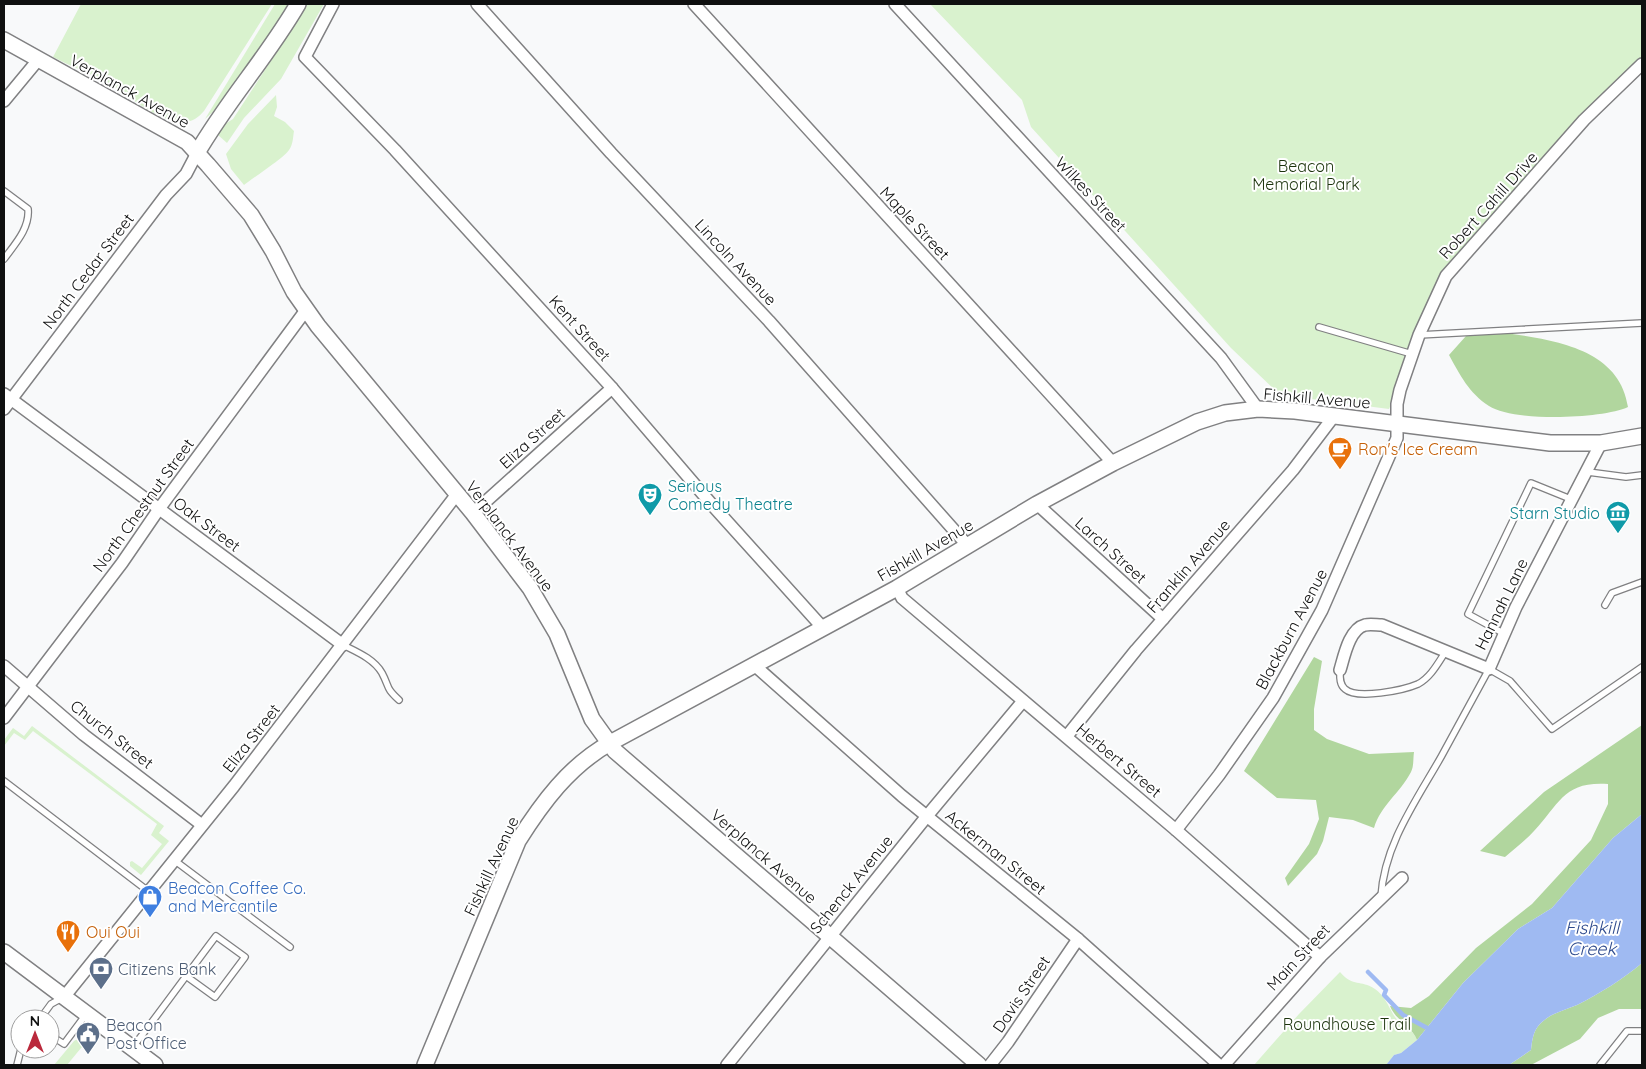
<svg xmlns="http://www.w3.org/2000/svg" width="1646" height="1069" font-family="Quicksand,sans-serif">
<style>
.green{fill:#d9f2ce}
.forest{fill:#b1d69e}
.water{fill:#9fbaf2}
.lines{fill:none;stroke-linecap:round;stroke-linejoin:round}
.stream{stroke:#9fbaf2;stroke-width:4.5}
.lane-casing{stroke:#808082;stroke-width:8}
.street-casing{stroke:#808082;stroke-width:14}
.secondary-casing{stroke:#808082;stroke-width:18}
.lane{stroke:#fff;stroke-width:5.5}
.street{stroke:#fff;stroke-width:11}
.secondary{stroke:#fff;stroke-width:15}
.labels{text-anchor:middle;stroke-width:4;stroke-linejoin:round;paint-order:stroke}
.street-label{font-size:16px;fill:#0f1010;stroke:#fff}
.park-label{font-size:16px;fill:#1c340d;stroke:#fff}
.food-label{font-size:16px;fill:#c56008;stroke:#fff;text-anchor:start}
.culture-label{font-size:16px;fill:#0d838f;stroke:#fff;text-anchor:start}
.shop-label{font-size:16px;fill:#366cbe;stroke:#fff;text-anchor:start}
.service-label{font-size:16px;fill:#4e5e75;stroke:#fff;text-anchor:start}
.water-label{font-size:18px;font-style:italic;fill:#2e4a8d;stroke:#fff}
</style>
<rect width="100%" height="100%" fill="#f8f9fa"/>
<!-- green -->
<g class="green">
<path d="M81 4H272L204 111C198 118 191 123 181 122 157 121 127 94 106 82 89 73 70 66 53 57Z"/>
<polygon points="275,4 289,4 278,22 214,111 205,119"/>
<polygon points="308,4 324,4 281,79 244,118 227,143 218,135 225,124 233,119"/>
<polygon points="930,4 1642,4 1642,64 1446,276 1389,409 1280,395 1231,348 1031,127 1022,100"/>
<path d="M276 95 277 107 274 116 285 122 294 131C293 137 293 145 289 150 285 157 253 178 244 185L231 169 226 154 248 124Z"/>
<polygon points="32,726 164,826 159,833 169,841 141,875 130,866 130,862 132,861 142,868 162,844 151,835 157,824 33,731 25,740 14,733 4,746 4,740 13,728 24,736"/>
<path d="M1340 972C1354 988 1360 979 1375 989 1384 995 1388 1005 1393 1014 1399 1025 1412 1027 1417 1040L1401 1053 1394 1055 1386 1065H1254L1299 1014Z"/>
<polygon points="88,1033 92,1041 81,1048 67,1065 54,1065 74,1041"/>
</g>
<!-- forest -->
<g class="forest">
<path d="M1493 331C1544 339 1619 344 1628 407 1602 419 1513 422 1489 406 1469 393 1460 375 1449 355L1466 336Z"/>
<path d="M1314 657 1322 661 1314 709V730L1327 739 1369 754 1414 752C1413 759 1414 766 1411 772 1400 793 1381 805 1374 828L1353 820 1329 817 1323 841 1317 854 1288 886 1285 878 1309 844 1319 819 1316 800 1277 798 1244 771Z"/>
<path d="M1642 725V814L1613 838 1552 908 1518 929 1463 983 1417 1040C1411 1025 1396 1021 1390 1006L1411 1008 1429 996 1476 948 1532 904 1591 840 1608 804V784C1564 781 1560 803 1534 831 1526 840 1515 848 1505 857L1480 851 1544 792Z"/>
<path d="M1642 963V1009H1619L1598 1018 1580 1039 1531 1065H1509L1531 1050C1532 1041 1533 1032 1539 1025 1550 1013 1563 1011 1577 1005 1599 994 1623 979 1642 963Z"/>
</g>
<!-- water -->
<path class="water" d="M1642 814V963C1623 979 1599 994 1577 1005 1563 1011 1550 1013 1539 1025 1533 1032 1532 1041 1531 1050L1509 1065H1386L1394 1055 1401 1053 1417 1040 1463 983 1518 929 1552 908 1613 838Z"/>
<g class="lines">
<!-- stream -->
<polyline class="stream" points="1368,972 1386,990 1384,995 1403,1015 1429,1029"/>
<defs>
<g id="lane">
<path d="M4 191 28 209C30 228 15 244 4 259"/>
<polyline points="1319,327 1412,354"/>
<polyline points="1419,335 1642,323"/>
<polyline points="1588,472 1626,477 1642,475"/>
<polyline points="1605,605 1612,593 1642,582"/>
<polyline points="1503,633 1468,614 1531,483 1573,500"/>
<path d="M343 645C357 652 374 659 382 673 390 688 385 687 399 700"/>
<path d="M1340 670C1340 676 1339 684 1345 689 1357 700 1404 690 1418 684 1431 677 1438 663 1446 651"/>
<polyline points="4,781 148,891"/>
<polyline points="174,860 290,947"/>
<path d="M1381 897C1384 845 1416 801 1441 757 1457 728 1473 698 1489 669L1510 681 1552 729 1642 667"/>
<polyline points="40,1019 51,1004 62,998"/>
<polyline points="50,1035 64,1044 87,1013"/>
<path d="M132 1048C161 1011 188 973 216 936L245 957 215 997 186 976"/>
<polyline points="17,1065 21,1049"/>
<polyline points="1600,1065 1627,1031 1642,1031"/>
</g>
<g id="street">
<polyline points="333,4 305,57 395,150 612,388 714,507 823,628"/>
<polyline points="477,4 611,153 769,321 968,546"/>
<polyline points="694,4 1113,463"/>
<polyline points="895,4 1221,358 1258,409"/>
<polyline points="4,101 38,60"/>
<polyline points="4,394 343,645"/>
<polyline points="4,409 166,195 186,174 197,153"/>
<polyline points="1037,504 1163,619"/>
<polyline points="473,513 612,388"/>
<polyline points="897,588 902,598 1176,830 1320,957"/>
<polyline points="753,664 902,796 1078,939 1219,1065"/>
<polyline points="4,666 84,735 202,825"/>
<path d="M1340 670C1344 657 1349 629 1365 625 1370 624 1377 625 1382 625L1489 669 1516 607 1601 443"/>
<polyline points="4,718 122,563 159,509 306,310"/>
<polyline points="1067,736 1136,650 1293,470 1334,416"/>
<polyline points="1176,830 1219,775 1273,698 1322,610 1397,438 1397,404 1400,390 1419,335 1446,276 1584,120 1642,64"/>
<polyline points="64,997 234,786 457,494"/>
<polyline points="727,1065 927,816 1023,701"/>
<polyline points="990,1065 1008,1042 1078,939"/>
<polyline points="1224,1065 1320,957 1402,878"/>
</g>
<g id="secondary">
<polyline points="4,40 187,142 208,165 251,215 273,251 294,292 318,326 473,513 530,588 557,634 592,719 615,751 979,1065"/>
<path d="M197 153C227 101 268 56 298 4"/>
<polyline points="4,952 155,1065"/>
<path d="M425 1065 518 841C542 803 569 766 610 743L897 588 1037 504 1113 463 1197 422 1225 413 1258 409 1295 411 1550 443H1601L1642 436"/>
</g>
</defs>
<!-- lane casing -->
<use href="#lane" class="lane-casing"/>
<!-- street casing -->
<use href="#street" class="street-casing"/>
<!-- secondary casing -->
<use href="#secondary" class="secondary-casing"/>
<!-- lane -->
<use href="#lane" class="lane"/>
<!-- street -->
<use href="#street" class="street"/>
<!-- secondary -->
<use href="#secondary" class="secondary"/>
</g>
<!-- icons -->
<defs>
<symbol id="cafe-pin" viewBox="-11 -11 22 30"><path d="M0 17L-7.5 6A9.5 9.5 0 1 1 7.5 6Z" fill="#e8710a" stroke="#fff"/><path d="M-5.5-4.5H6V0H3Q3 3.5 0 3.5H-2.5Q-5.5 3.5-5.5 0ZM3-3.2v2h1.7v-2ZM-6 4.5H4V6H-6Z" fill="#fff"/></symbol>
<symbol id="theatre-pin" viewBox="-11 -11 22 30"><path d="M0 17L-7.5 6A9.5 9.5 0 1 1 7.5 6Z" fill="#0f9aa8" stroke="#fff"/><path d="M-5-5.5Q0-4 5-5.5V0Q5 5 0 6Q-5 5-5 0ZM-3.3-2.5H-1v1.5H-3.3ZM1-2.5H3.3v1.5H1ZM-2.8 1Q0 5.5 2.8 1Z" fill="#fff"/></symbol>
<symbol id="museum-pin" viewBox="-11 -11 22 30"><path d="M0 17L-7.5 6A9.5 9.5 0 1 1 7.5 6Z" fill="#0f9aa8" stroke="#fff"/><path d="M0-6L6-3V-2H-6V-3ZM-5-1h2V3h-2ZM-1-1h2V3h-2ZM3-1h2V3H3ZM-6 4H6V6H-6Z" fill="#fff"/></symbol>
<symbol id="shop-pin" viewBox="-11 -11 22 30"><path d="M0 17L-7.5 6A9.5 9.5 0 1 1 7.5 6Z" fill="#3f7fe0" stroke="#fff"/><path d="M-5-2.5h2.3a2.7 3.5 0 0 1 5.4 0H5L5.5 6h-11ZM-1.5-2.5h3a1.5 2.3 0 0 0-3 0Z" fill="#fff"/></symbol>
<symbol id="restaurant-pin" viewBox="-11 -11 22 30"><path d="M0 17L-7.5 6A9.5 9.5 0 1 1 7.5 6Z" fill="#e8710a" stroke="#fff"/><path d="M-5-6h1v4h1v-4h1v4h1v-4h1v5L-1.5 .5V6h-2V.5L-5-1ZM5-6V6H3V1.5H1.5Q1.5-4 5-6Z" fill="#fff"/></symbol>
<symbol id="bank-pin" viewBox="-11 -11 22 30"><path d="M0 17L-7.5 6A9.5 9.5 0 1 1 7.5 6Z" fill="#5c6f8a" stroke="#fff"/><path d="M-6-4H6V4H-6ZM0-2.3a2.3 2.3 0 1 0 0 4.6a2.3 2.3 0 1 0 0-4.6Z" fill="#fff"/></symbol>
<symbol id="civic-pin" viewBox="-11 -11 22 30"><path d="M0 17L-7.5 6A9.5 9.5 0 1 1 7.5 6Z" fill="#5c6f8a" stroke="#fff"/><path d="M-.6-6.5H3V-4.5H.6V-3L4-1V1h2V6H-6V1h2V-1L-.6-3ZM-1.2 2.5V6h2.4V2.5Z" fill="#fff"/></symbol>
</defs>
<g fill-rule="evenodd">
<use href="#cafe-pin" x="1326" y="435" width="28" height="38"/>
<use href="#theatre-pin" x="636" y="481" width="28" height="38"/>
<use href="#museum-pin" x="1604" y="499" width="28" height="38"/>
<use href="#shop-pin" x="136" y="883" width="28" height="38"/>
<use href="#restaurant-pin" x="54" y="918" width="28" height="38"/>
<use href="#bank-pin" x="87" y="955" width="28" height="38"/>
<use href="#civic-pin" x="74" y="1020" width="28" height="38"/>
</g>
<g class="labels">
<!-- street labels -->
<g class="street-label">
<text transform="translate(130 91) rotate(29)" y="6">Verplanck Avenue</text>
<text transform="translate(1091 194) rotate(47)" y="6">Wilkes Street</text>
<text transform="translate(1488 205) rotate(-48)" y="6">Robert Cahill Drive</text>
<text transform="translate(915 223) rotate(47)" y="6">Maple Street</text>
<text transform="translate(736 262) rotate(47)" y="6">Lincoln Avenue</text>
<text transform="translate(88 271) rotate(-53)" y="6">North Cedar Street</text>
<text transform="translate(580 328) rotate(48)" y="6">Kent Street</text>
<text transform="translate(1317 398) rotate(5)" y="6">Fishkill Avenue</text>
<text transform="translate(532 438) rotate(-42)" y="6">Eliza Street</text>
<text transform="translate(143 505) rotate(-54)" y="6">North Chestnut Street</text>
<text transform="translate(207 524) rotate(37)" y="6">Oak Street</text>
<text transform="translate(510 536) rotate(53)" y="6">Verplanck Avenue</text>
<text transform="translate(925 550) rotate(-30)" y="6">Fishkill Avenue</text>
<text transform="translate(1111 550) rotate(42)" y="6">Larch Street</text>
<text transform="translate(1188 566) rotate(-49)" y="6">Franklin Avenue</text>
<text transform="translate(1501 604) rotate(-64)" y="6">Hannah Lane</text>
<text transform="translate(1291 629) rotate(-62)" y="6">Blackburn Avenue</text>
<text transform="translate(112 734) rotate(38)" y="6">Church Street</text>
<text transform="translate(251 738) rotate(-52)" y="6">Eliza Street</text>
<text transform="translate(1119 760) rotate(40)" y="6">Herbert Street</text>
<text transform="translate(996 852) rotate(39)" y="6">Ackerman Street</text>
<text transform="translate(764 856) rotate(41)" y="6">Verplanck Avenue</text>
<text transform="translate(491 866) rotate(-65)" y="6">Fishkill Avenue</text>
<text transform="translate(851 884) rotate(-51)" y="6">Schenck Avenue</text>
<text transform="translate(1298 957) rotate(-47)" y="6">Main Street</text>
<text transform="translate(1021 994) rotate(-56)" y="6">Davis Street</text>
</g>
<!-- park labels -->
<g class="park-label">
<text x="1306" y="172">Beacon<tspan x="1306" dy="18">Memorial Park</tspan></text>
<text x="1347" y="1030">Roundhouse Trail</text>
</g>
<!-- food labels -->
<g class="food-label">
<text x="1358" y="455">Ron's Ice Cream</text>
<text x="86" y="938">Oui Oui</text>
</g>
<!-- culture labels -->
<g class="culture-label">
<text x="668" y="492">Serious<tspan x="668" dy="18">Comedy Theatre</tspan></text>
<text x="1600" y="519" text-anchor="end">Starn Studio</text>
</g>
<!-- shop labels -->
<g class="shop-label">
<text x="168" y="894">Beacon Coffee Co.<tspan x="168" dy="18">and Mercantile</tspan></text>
</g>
<!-- service labels -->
<g class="service-label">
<text x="118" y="975">Citizens Bank</text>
<text x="106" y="1031">Beacon<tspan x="106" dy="18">Post Office</tspan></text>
</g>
<!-- water labels -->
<g class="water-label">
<text x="1592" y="934">Fishkill<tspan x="1592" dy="21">Creek</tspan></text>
</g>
</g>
<!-- border -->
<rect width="1646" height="1069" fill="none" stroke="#0f1010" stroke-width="10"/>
<!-- north arrow -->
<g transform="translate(35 1034)"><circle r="24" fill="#ffffff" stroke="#9f9f9f"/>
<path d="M0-4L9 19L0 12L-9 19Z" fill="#ba293c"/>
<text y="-8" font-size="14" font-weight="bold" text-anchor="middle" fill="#0f1010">N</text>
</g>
</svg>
